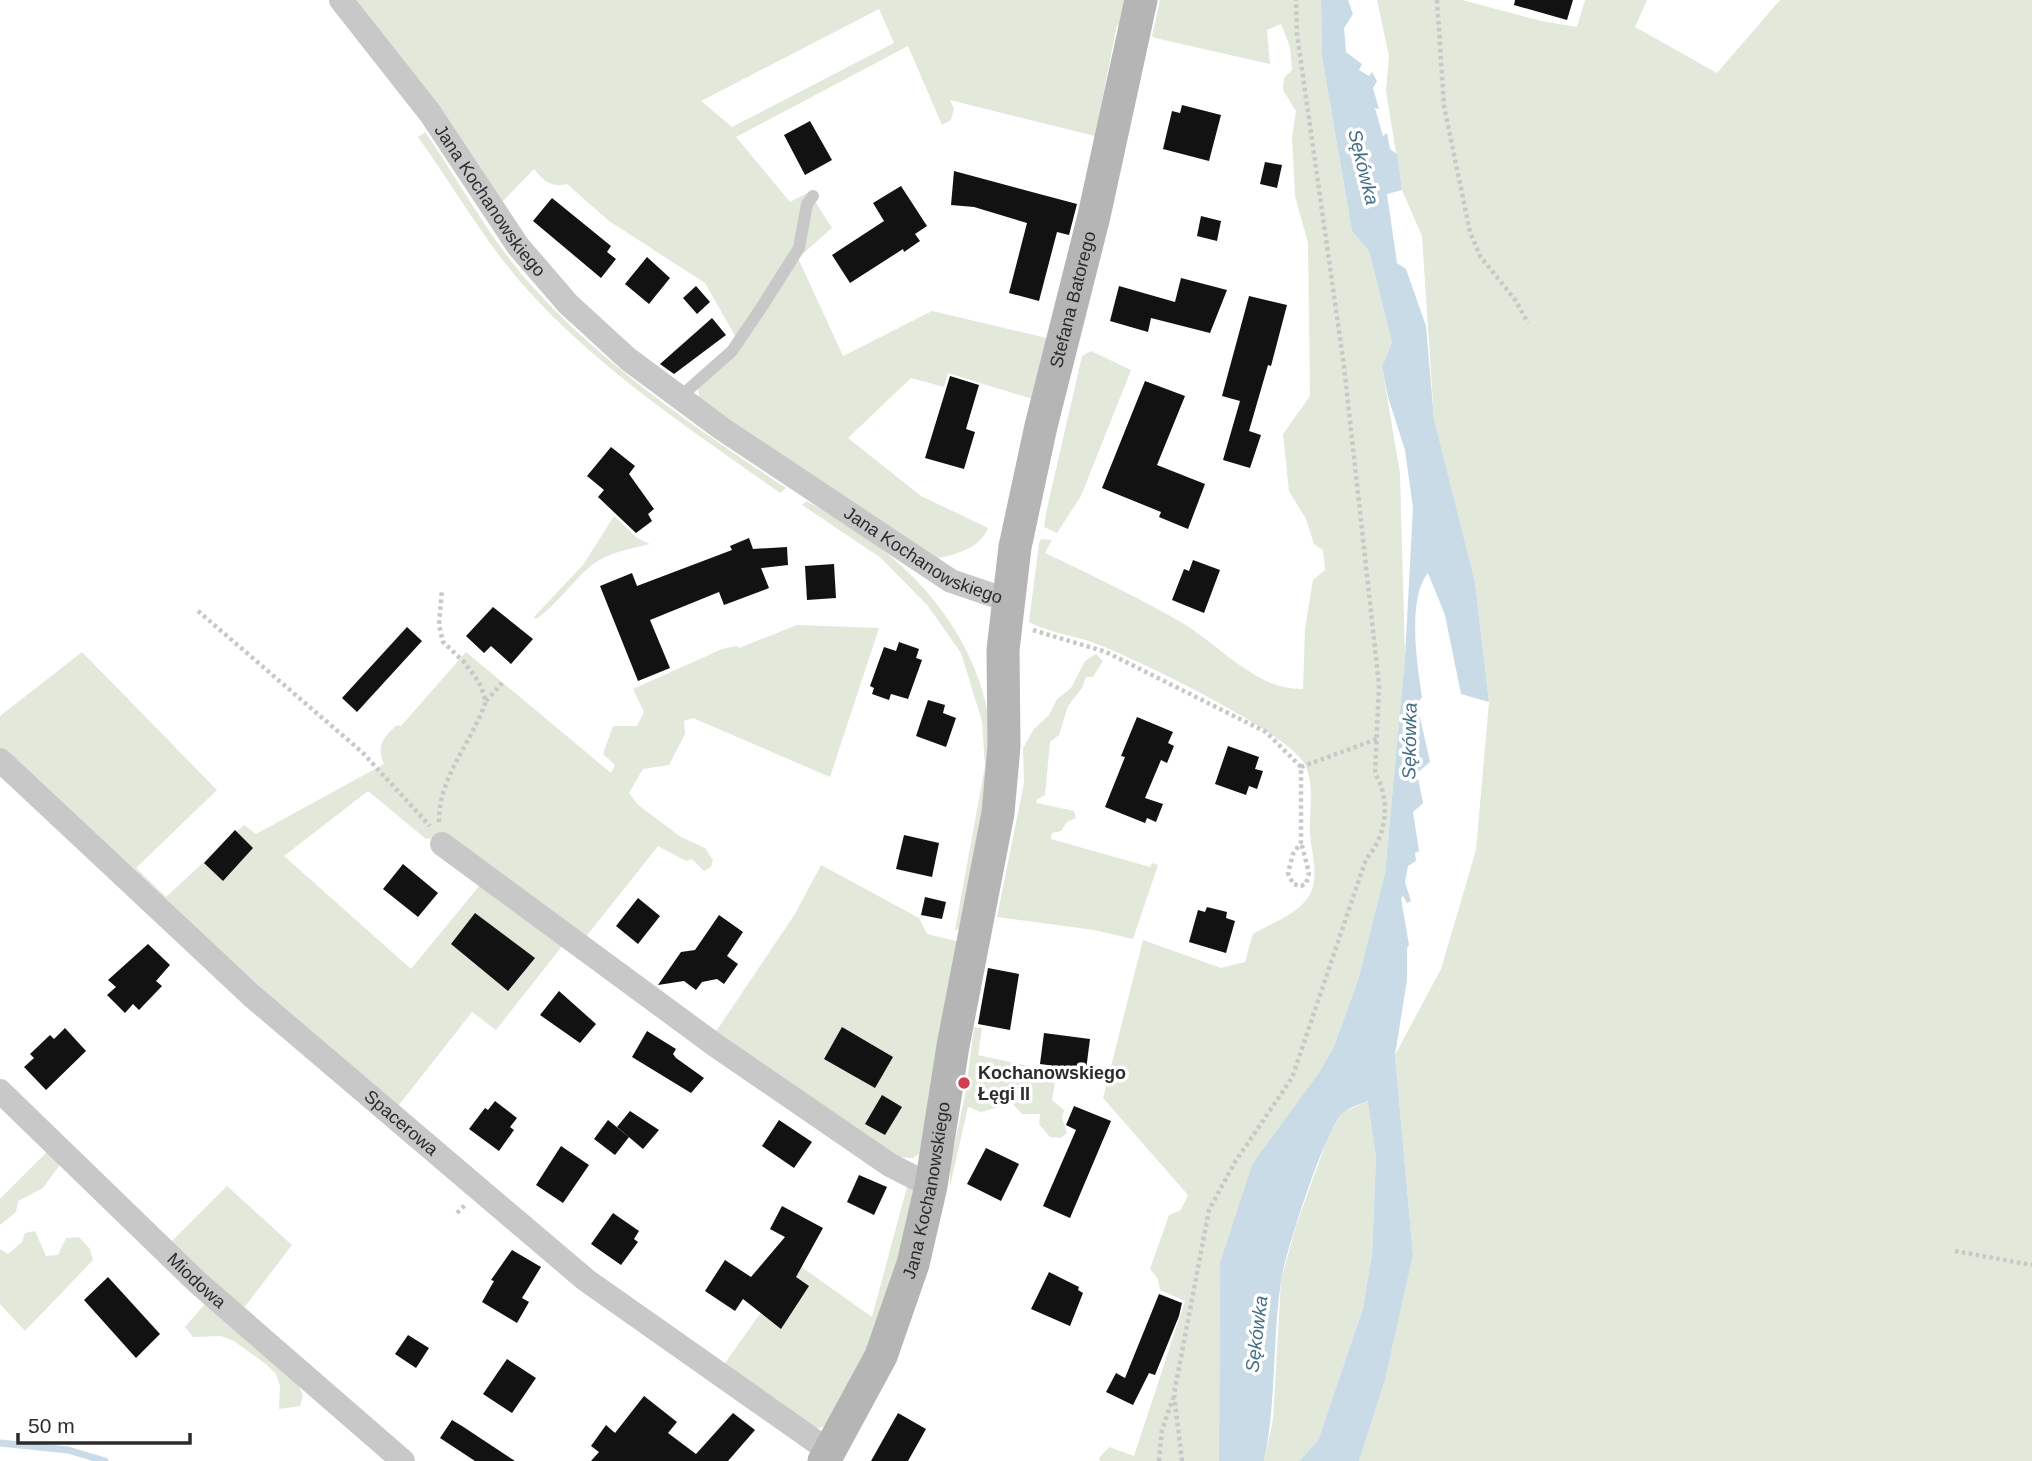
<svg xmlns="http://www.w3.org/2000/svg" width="2032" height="1461" font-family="Helvetica,sans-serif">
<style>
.green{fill:#e2e8da;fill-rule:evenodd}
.water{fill:#c8dbe6}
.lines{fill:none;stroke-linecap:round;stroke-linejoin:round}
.stream{stroke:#c8dbe6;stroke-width:7}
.building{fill:#121212}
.path{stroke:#c8c8c8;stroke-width:4.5;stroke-dasharray:3.5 3.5;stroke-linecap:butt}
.lane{stroke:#c8c8c8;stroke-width:12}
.street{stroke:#c8c8c8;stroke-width:24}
.secondary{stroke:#b5b5b5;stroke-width:33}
.poi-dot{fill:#d13f4f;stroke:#fff;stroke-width:2.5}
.labels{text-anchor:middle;stroke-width:7;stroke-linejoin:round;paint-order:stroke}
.street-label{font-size:18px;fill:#2b2b2b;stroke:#fff}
.poi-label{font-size:18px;font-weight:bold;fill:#2b2b2b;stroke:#fff;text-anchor:start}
.water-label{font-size:19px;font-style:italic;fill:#436d84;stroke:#fff}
</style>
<rect width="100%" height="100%" fill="#fff"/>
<!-- green -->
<g class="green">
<path d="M353 0H1127L1122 24 1117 25 1095 136 950 100 954 109 951 120 942 125 908 46 736 137 790 202 809 192 832 228 798 258 843 356 932 311 1055 340 1032 399 948 373 944 387 911 378 848 438 921 496 988 528C980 548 958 554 938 558L699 399 698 387 739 343 705 283 609 221 567 184C552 188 543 181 534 169L501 203ZM879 9 894 43 732 127 701 101Z"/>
<path d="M1160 0H1321L1322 57 1352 231 1369 251 1392 342 1382 367 1400 473 1405 657 1385 873 1358 980 1333 1049 1220 1263 1219 1461H1100L1099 1458 1109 1447 1134 1456 1185 1301 1160 1290 1158 1279 1150 1269 1169 1215 1181 1210 1188 1195 1103 1098 1143 940 1221 968 1245 962 1253 934C1274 921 1311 911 1314 881 1316 866 1311 848 1310 833 1309 811 1315 785 1305 765 1289 732 1129 655 1089 641 1069 635 1048 632 1029 622L1039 543 1041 539 1052 540 1045 553C1090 574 1135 596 1179 621 1217 642 1256 691 1303 689L1305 629 1313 580 1325 570 1323 550 1314 544 1306 519 1289 491 1283 434 1310 396 1308 243 1295 196 1292 137 1296 111 1283 90 1284 78 1292 70 1290 47 1281 24 1267 30 1270 64 1155 38 1152 36Z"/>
<polygon points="1377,0 1462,0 1541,21 1577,27 1585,0 1647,0 1635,27 1717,73 1780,0 2032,0 2032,1461 1359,1461 1385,1380 1413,1255 1395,1055 1441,969 1476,850 1489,702 1475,582 1434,419 1422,236 1402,190 1386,91 1389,56"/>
<path d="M425 132C460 182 490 240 532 286 605 367 696 428 786 488L780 493C690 429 598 369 523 285 484 240 453 186 418 137Z"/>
<polygon points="1091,351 1131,370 1081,496 1057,533 1044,527 1046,513 1082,356"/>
<path d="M806 501C910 553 993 642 993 763 993 780 986 798 983 815 975 853 967 891 959 929L955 930 985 766 982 721 961 653 928 606 881 558 802 505Z"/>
<path d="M614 516 637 538 650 544C630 549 609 552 592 565 572 581 558 604 536 619L534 617 583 565Z"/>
<path d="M797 625 879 628 830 777 693 718 684 721 685 734 669 765 643 769 629 793 638 805 681 837 705 848 713 860 711 867 704 871 692 859 686 861 658 846 581 943 446 837 426 839 368 791 284 856 411 969 480 885 563 945 496 1030 472 1012 395 1110 0 750V716L82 652 217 790 136 868 166 897 244 825 256 834 384 764C376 746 383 737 397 725L401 726 466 652 611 773 615 765 603 754 613 726H637L644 712 633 689 722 649 737 646 739 648Z"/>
<polygon points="1096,654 1103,661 1093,677 1086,677 1082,688 1068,706 1059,735 1050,742 1045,795 1036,800 1037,803 1074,811 1076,818 1067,822 1061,831 1052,833 1051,839 1150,867 1152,863 1158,865 1133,939 1094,930 997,917 1024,783 1023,748 1034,729 1049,715 1057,699 1071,688 1085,661"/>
<polygon points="821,865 919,918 927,934 960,942 922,1152 913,1158 898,1157 713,1036 795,914"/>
<polygon points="974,1027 982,1028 978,1055 1037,1068 1039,1080 1055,1083 1052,1100 1064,1110 1062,1118 1067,1133 1061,1138 1050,1137 1039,1124 1040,1114 1022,1114 1012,1103 981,1112 968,1107 950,1186 950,1166 966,1090"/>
<polygon points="1369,1101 1376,1157 1372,1254 1363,1308 1318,1441 1299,1461 1264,1461 1273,1419 1281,1280 1296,1226 1329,1134 1343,1112"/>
<polygon points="54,1145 61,1163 43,1188 18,1201 16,1212 0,1225 0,1199"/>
<polygon points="227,1186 292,1245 243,1309 169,1244"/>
<polygon points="907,1187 914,1189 902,1252 880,1324 827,1426 814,1429 723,1366 796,1263 872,1317"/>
<polygon points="35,1231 46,1256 58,1255 66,1238 79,1237 90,1249 93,1260 25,1331 0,1304 0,1249 8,1254 22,1242 25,1233"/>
<polygon points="209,1304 299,1386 303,1396 300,1406 279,1409 280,1386 276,1374 267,1365 234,1341 221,1336 193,1337 185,1327 204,1305"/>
</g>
<!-- water -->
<path class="water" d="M1321 0H1348L1353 14 1344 28 1346 52 1362 64 1359 70 1369 76 1372 72 1377 81 1373 88 1379 109 1375 108 1383 136 1387 133 1390 149 1397 154 1402 190 1387 194 1397 263 1406 269 1426 326 1434 419 1475 582 1489 702 1461 694 1445 615 1428 573C1407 598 1417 666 1422 697L1417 704 1430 762 1417 773 1423 803 1413 812 1419 851 1415 853 1416 861 1408 866 1405 882 1411 901 1407 903 1403 896 1401 898 1409 945 1407 948V980L1395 1055 1413 1255 1385 1380 1359 1461H1299L1318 1441 1363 1308 1372 1254 1376 1157 1368 1101C1361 1104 1351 1107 1344 1112 1326 1125 1285 1254 1281 1281 1272 1341 1277 1399 1264 1461H1219L1220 1263 1253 1163 1319 1073 1333 1049 1358 980 1385 873 1405 657 1413 508 1405 450 1388 397 1382 367 1392 342 1369 251 1352 231 1322 57Z"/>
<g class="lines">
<!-- stream -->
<polyline class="stream" points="0,1443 68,1450 105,1461"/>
</g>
<!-- building -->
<g class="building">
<polygon points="1515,0 1573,0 1567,20 1514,5"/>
<polygon points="1182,105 1221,115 1209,161 1163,149 1172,111 1180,113"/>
<polygon points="810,121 832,160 805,175 784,135"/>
<polygon points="1265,162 1282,165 1277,188 1260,184"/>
<polygon points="954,171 1077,204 1069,235 1057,232 1039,301 1009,293 1027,223 974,207 951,205"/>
<polygon points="901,186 927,226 915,234 920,241 904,252 903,249 850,283 832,255 884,221 873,203"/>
<polygon points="552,198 611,246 607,252 616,259 601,278 533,221"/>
<polygon points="1201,216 1221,221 1217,241 1197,236"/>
<polygon points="647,257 670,278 649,304 625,284"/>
<polygon points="1181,278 1227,290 1210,333 1151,318 1148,332 1110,321 1119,286 1175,302"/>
<polygon points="696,286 710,302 697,314 683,298"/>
<polygon points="1249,296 1287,305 1271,366 1268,365 1249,431 1261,435 1250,468 1223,460 1240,401 1222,396"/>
<polygon points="712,318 726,335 674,374 660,364"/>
<polygon points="950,376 979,385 966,429 975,432 964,469 925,458"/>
<polygon points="1145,381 1185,396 1157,465 1205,484 1188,529 1159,517 1161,512 1102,488"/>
<polygon points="611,447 635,466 629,474 654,509 648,514 652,521 636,533 598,497 604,490 587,476"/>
<polygon points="749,538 753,549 787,547 788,565 761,568 769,588 724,605 719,592 650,620 670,668 638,681 600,586 632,573 637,586 732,550 730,546"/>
<polygon points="1193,560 1220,570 1204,613 1172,600 1184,569 1189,571"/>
<polygon points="834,564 836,598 807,600 805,566"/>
<polygon points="493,607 533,639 511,664 491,646 484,653 466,636"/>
<polygon points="407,627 422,641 357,712 342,698"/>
<polygon points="899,642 919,649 916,658 922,660 908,699 891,694 889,700 872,694 874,688 870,686 884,647 896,651"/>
<polygon points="928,700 945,705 943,713 956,718 946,747 916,736"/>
<polygon points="1137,717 1173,732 1168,743 1174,746 1167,763 1161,760 1145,798 1163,804 1156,822 1147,818 1145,823 1105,807 1125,757 1121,756"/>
<polygon points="1228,746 1259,757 1255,769 1263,771 1257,789 1249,786 1246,795 1215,784"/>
<polygon points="235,830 253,848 223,881 204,863"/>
<polygon points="904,835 939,843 932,877 896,869"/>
<polygon points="403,864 438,893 418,917 383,889"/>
<polygon points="925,897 946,902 942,919 921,915"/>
<polygon points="638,898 660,916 638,944 616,926"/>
<polygon points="1207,907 1227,912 1226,918 1235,921 1226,953 1189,942 1198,910 1205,912"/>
<polygon points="475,913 535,958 508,991 451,944"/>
<polygon points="719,915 743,932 727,956 738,964 724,984 717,979 702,982 696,990 684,981 658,985 681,952 695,950"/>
<polygon points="148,944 170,965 156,981 162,986 139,1010 133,1004 125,1013 107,995 116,987 108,980"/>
<polygon points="988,968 1019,974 1010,1030 978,1024"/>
<polygon points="559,991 596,1024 580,1043 540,1015"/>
<polygon points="842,1027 893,1057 875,1088 824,1059"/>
<polygon points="65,1028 86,1051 46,1090 24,1067 34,1058 30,1054 50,1035 54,1039"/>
<polygon points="647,1031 676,1049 673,1054 676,1058 704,1078 691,1093 632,1057"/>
<polygon points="1044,1033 1090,1039 1086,1070 1040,1064"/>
<polygon points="882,1095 902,1107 885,1135 865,1124"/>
<polygon points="495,1101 517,1118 510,1127 514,1130 499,1151 469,1129 485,1108 488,1110"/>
<polygon points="1074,1106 1111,1121 1070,1218 1043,1206 1076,1130 1066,1125"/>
<polygon points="630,1111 659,1130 643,1149 617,1127"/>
<polygon points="608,1120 629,1137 615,1155 594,1139"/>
<polygon points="779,1120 812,1142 794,1168 762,1146"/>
<polygon points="561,1146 589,1165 563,1203 536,1185"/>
<polygon points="986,1148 1019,1164 1001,1201 967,1184"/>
<polygon points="859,1175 887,1187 874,1215 847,1202"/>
<polygon points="782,1206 823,1228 796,1277 809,1286 781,1329 743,1299 735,1311 705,1291 725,1260 751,1277 785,1237 770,1229"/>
<polygon points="613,1213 639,1231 634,1239 638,1242 621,1265 591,1244"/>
<polygon points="512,1250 541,1267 522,1298 529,1302 517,1323 482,1302 494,1281 491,1280"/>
<polygon points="1049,1272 1079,1287 1078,1290 1083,1293 1070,1326 1031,1309"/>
<polygon points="108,1277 160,1334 136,1358 84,1300"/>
<polygon points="1159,1294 1182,1303 1179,1316 1155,1375 1149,1373 1133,1405 1106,1392 1116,1373 1125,1378"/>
<polygon points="408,1335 429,1348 416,1368 395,1354"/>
<polygon points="507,1359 536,1378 512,1413 483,1394"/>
<polygon points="644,1396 677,1422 668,1433 696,1454 733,1413 755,1430 728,1461 591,1461 599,1452 591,1446 606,1425 615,1433"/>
<polygon points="898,1413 926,1429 908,1461 871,1461"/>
<polygon points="452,1420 462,1426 515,1461 475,1461 440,1438"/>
</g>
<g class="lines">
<!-- path -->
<g class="path">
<polyline points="1437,0 1444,106 1470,232 1480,256 1516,301 1528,323"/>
<polyline points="198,611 362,752 430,826"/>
<polyline points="1033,630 1106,652 1266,732 1301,767 1301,842 1293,854 1288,873 1293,884 1301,886 1306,884 1309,873 1301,842"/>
<polyline points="486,701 502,683"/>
<polyline points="1301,767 1377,739"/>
<path d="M439 822C438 778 472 742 486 701L479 682 464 662 443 642 439 625 442 589"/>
<polyline points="457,1213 465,1205"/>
<polyline points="1955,1251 2032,1265"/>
<polyline points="1159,1461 1162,1430 1173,1398"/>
<path d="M1182 1461 1174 1394 1209 1210 1235 1162 1292 1078 1366 859C1386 837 1392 800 1375 774L1379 685 1344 366 1297 34 1296 0"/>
</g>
<!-- lane -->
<polyline class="lane" points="680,397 732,351 763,305 799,248 807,204 813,196"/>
<!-- street -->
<g class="street">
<path id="s1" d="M341 0 430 113 518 246 568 304 628 359 721 428 951 581 1007 600"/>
<path id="s2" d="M0 760 252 996 586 1280 829 1451"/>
<polyline points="442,844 715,1045 890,1165 931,1186"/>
<path id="s3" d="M0 1091 197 1282 403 1461"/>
</g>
<!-- secondary -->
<path class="secondary" id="s4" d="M824 1461 881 1356 913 1264 931 1186 953 1046 998 813 1004 746 1003 650 1015 547 1041 426 1094 216 1141 0"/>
</g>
<!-- markers -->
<circle class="poi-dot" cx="964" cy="1083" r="7"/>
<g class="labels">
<!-- street labels -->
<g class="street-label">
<text dy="6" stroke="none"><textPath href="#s1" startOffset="250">Jana Kochanowskiego</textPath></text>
<text dy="6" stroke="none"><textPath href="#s4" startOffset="1197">Stefana Batorego</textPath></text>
<text dy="6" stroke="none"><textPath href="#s1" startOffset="817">Jana Kochanowskiego</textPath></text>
<text dy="6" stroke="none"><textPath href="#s2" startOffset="541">Spacerowa</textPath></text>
<text dy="6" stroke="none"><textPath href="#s4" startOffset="292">Jana Kochanowskiego</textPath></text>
<text dy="6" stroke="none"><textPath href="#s3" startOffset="273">Miodowa</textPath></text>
</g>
<!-- poi labels -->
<g class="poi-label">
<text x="978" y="1079">Kochanowskiego<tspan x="978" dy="21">Łęgi II</tspan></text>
</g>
<!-- water labels -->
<g class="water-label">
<text transform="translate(1364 167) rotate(76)" y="7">Sękówka</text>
<text transform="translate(1409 741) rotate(-89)" y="7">Sękówka</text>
<text transform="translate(1256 1334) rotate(-83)" y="7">Sękówka</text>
</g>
</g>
<!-- scale -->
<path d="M18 1433v10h172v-10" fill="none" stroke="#2b2b2b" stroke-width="3.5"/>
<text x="28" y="1433" font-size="21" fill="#2b2b2b" stroke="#ffffff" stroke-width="5" paint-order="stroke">50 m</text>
</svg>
